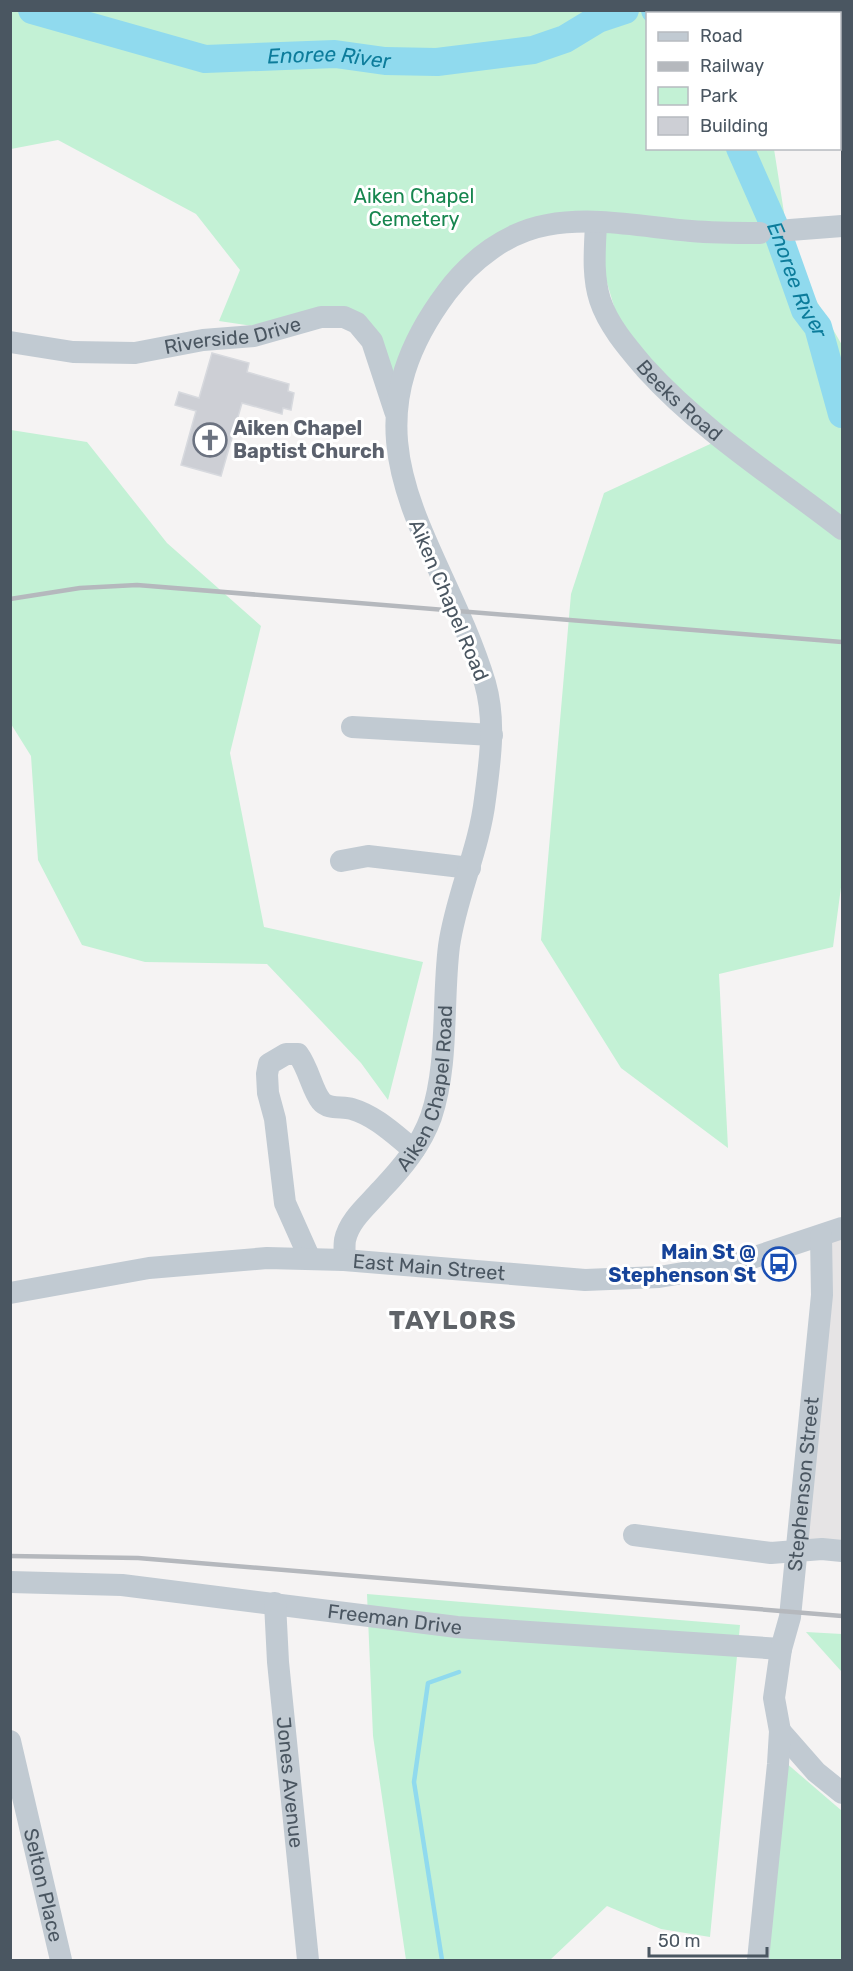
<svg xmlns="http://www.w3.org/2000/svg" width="853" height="1971" font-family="Rubik,sans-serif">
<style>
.education{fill:#e6e4e5}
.green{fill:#c3f1d5}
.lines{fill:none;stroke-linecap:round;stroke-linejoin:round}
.stream{stroke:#90daee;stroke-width:4.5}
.river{stroke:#90daee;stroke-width:28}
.building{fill:#cdcfd5;stroke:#d7d9de;stroke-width:1.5}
.minor{stroke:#c1cad2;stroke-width:22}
.rail{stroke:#b5b8bd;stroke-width:4.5}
.labels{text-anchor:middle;stroke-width:6;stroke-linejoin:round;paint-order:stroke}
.park-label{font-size:20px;fill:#17864f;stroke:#fff}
.street-label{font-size:20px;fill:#4a5661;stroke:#fff}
.worship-label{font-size:20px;font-weight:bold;fill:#5b616d;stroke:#fff;text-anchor:start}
.transit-label{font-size:20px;font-weight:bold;fill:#164399;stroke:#fff;text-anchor:end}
.water-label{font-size:21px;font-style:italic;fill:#0c7c9b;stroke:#fff}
.district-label{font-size:26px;font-weight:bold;letter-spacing:1.5px;fill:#5f6368;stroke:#fff}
</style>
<rect width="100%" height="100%" fill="#f5f3f3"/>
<!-- education -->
<polygon class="education" points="842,1228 842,1551 797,1551 821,1236"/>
<!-- green -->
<g class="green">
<polygon points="10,11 767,11 767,14 648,14 648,148 774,149 791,257 842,345 842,880 833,947 719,974 728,1148 621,1068 541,940 571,594 604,493 721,439 621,330 586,212 500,233 393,385 360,315 267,328 219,321 240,270 196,214 58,140 11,149"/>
<polygon points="11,430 87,442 167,543 261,626 230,753 264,927 423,962 388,1100 361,1063 267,964 145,962 82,945 38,860 31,756 11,724"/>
<polygon points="367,1594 740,1625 710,1937 661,1929 607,1906 550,1960 406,1960 373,1736"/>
<polygon points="806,1632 842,1634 842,1672 841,1671"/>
<polygon points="785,1762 842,1811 842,1960 766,1960"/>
</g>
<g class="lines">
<!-- stream -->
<polyline class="stream" points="442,1960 414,1782 428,1683 459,1672"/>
<!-- river -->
<g class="river">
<path id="s1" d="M32 10 205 59 335 54 385 61 437 62 533 50 565 39 598 19 625 10"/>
<polyline points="655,10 661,14"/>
<path id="s2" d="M740 148 778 234 805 310 818 327 842 414"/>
</g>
</g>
<!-- building -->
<polygon class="building" points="212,353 249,363 247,372 289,384 288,391 294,393 291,410 283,408 282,414 242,403 221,476 181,465 196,411 175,405 179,392 199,398"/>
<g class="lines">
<!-- minor -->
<g class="minor">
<path id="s3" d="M596 223C595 248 592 275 600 300 608 325 628 348 645 368 703 432 775 477 842 529"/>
<polyline points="790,230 842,226"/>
<path id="s4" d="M10 342 73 352 135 353 203 340 254 336 321 317H344L357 323 372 341 395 411"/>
<polyline points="352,727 492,735"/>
<polyline points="341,861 368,856 470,868"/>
<path d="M310 1259 285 1203 275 1119 268 1093 267 1074 269 1064 286 1054H298C309 1069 312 1090 321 1101 328 1110 342 1106 352 1109 376 1116 395 1135 414 1150"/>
<path id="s5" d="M344 1260C345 1254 344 1246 345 1240 349 1220 368 1205 381 1190 402 1168 421 1145 431 1117 449 1063 442 1002 449 946 456 896 479 850 485 799 490 761 496 721 485 683 441 538 333 444 447 292 471 260 507 232 547 225 594 216 644 227 691 231 714 233 737 233 760 233"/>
<path id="s6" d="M10 1293 149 1268 267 1258 344 1260 585 1280 659 1277 731 1265 842 1228"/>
<polyline points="634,1535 771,1553 822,1549 842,1551"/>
<path id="s7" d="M10 1582 122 1585 457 1627 781 1649"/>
<path id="s8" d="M275 1603 278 1662 308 1960"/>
<polyline points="780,1731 816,1772 842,1793"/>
<path id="s9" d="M10 1741 61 1960"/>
<path id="s10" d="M758 1960 778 1764 780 1731 774 1698 781 1649 790 1617 822 1295 821 1236"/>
</g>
<!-- rail -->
<g class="rail">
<polyline points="10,599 80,588 137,585 842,642"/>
<polyline points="10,1556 138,1558 842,1616"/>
</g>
</g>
<!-- icons -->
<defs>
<symbol id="church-ring" viewBox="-11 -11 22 22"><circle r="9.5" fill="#fff" stroke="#6b7280" stroke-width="1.5"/><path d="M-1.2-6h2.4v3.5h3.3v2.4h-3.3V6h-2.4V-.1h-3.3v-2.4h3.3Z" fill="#6b7280"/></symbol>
<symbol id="bus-ring" viewBox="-11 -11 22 22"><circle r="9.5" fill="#fff" stroke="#1a4fb4" stroke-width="1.5"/><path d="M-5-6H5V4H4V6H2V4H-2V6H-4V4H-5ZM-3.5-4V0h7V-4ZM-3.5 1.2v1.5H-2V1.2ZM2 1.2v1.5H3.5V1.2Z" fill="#1a4fb4"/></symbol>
</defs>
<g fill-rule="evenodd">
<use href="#church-ring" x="191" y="421" width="38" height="38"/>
<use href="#bus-ring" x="760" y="1245" width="38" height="38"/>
</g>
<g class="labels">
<!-- park labels -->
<g class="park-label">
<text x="414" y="203">Aiken Chapel<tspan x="414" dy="23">Cemetery</tspan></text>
</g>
<!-- street labels -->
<g class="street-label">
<text dy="7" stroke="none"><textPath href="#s4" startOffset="225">Riverside Drive</textPath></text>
<text dy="7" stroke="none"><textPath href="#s3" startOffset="207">Beeks Road</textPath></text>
<text transform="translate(449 600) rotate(67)" y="7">Aiken Chapel Road</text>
<text dy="7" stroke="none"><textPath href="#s5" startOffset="198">Aiken Chapel Road</textPath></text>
<text dy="7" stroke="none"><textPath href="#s6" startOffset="422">East Main Street</textPath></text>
<text dy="7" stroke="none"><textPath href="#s10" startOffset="480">Stephenson Street</textPath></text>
<text dy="7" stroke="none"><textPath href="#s7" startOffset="387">Freeman Drive</textPath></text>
<text dy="7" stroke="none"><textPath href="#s8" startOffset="180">Jones Avenue</textPath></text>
<text dy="7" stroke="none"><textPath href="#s9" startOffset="148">Selton Place</textPath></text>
</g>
<!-- worship labels -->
<g class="worship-label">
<text x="233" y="435">Aiken Chapel<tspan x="233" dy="23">Baptist Church</tspan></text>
</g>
<!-- transit labels -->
<g class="transit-label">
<text x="756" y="1259">Main St @<tspan x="756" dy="23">Stephenson St</tspan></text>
</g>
<!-- water labels -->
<g class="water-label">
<text dy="7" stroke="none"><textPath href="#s1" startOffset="304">Enoree River</textPath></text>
<text dy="7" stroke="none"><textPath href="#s2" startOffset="144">Enoree River</textPath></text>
</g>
<!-- district labels -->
<g class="district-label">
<text x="453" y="1329">TAYLORS</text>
</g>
</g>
<!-- border -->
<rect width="853" height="1971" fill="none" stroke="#4a5661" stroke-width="24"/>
<!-- legend -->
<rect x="646" y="12" width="195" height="138" fill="#ffffff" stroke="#b7bbc0" stroke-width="1.5"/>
<rect x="658" y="32" width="30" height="9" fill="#c1cad2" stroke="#b7bbc0" stroke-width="1.5"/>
<text x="700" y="42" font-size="18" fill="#4a5661">Road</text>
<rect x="658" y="62" width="30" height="9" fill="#b5b8bd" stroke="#b7bbc0" stroke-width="1.5"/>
<text x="700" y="72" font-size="18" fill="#4a5661">Railway</text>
<rect x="658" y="87" width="30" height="18" fill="#c3f1d5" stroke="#b7bbc0" stroke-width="1.5"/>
<text x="700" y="102" font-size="18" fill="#4a5661">Park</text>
<rect x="658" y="117" width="30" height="18" fill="#cdcfd5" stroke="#b7bbc0" stroke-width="1.5"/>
<text x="700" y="132" font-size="18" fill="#4a5661">Building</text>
<!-- scale -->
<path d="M649 1947v9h118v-9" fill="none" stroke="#4a5661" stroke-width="3"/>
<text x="658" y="1947" font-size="18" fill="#4a5661" stroke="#ffffff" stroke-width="4.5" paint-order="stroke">50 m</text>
</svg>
